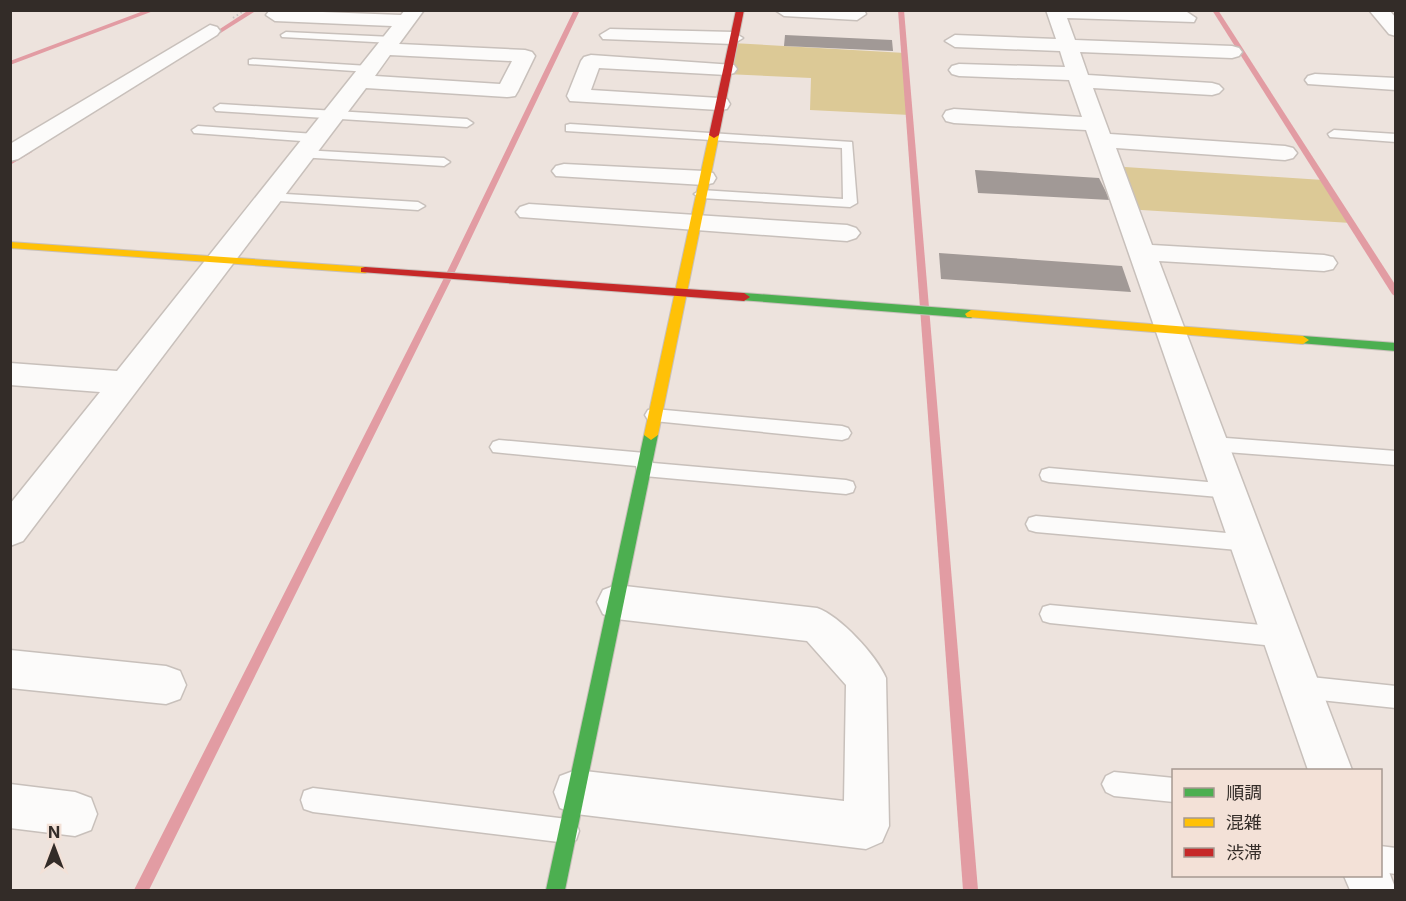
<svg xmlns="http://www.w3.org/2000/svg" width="1406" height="901" font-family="Inter,'Noto Sans JP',sans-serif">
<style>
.green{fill:#dcc996}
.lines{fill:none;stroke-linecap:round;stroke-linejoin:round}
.stream{fill:#e29ca3;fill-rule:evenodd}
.building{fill:#a19996}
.lane-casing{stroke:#c8c0bb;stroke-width:3}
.street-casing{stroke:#c8c0bb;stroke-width:3}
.fast-casing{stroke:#c8c0bb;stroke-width:2}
.slow-casing{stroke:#c8c0bb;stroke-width:2}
.jam-casing{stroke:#c8c0bb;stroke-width:2}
.path{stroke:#c7c4c2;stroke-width:2;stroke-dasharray:1.5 3;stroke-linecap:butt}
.lane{fill:#fcfbfa;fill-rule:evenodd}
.street{fill:#fcfbfa;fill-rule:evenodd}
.fast{fill:#4caf50;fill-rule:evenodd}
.slow{fill:#ffc107;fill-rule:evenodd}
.jam{fill:#c62828;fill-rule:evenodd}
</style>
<rect width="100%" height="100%" fill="#ede3dd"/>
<!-- green -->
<g class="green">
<polygon points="732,43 905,53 910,115 810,110 811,78 726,74"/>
<polygon points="1110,166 1323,180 1351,223 1125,209"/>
</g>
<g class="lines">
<!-- stream -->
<g class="stream">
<polygon points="146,10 156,10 10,65 10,61"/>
<polygon points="249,10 257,10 211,39 206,38"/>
<polygon points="574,10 580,10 453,276 149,890 134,890 445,276"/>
<polygon points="898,10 904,10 978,890 963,890"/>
<polygon points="1212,10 1218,10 1396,286 1396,297 1392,294"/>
<polygon points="25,150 32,152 10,165 10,159"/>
</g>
</g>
<!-- building -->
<g class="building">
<polygon points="785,35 892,40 893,51 784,46"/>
<polygon points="975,170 1099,178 1110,200 978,193"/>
<polygon points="939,253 1122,266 1131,292 941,279"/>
</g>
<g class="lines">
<defs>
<g id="lane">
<polygon points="286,32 392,37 397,40 392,43 282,37 281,35"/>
<polygon points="253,59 369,66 375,69 369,72 249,64 249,60"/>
<polygon points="220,104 467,119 473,123 467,127 216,111 214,108"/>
<polygon points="570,124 852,142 857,203 850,207 701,198 694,194 701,190 843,199 842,148 566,131 566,125"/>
<polygon points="198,126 315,134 321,138 315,142 194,133 192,130"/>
<polygon points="1334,130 1396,134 1396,142 1330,137 1328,134"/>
<polygon points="303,150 444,158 450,162 444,166 299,157 297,154"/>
<polygon points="269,193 418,202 425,206 418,210 264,200 264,194"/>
<polygon points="654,409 842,426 848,428 851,433 848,438 842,440 654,421 648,420 645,415 648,410"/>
<polygon points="1213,437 1396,451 1396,465 1213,451 1207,449 1204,444 1207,439"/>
<polygon points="499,440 645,453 651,455 653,463 846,480 853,482 855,487 853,492 846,494 644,476 638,474 636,466 493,452 490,447 493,442"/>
<polygon points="1049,468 1230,484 1237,486 1239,491 1237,496 1230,498 1049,482 1042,480 1040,475 1042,470"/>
<polygon points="1036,516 1249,535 1256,537 1259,543 1256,549 1249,551 1036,532 1029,530 1026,524 1029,518"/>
<polygon points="1050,605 1283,627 1291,630 1294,637 1291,644 1283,647 1050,623 1043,621 1040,614 1043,607"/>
<polygon points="1301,676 1396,686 1396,708 1301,698 1293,694 1290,687 1293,680"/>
<polygon points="1114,772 1174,778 1174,802 1114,796 1106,792 1102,784 1106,776"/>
<polygon points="313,788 567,819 576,822 579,831 576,840 567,843 313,812 304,809 301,800 304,791"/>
<polygon points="1380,846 1396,848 1396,874 1380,872"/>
</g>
<g id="street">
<path d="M270 10 401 15 405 10H424L399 44 525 50 532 52 535 56 518 91 515 96 507 97 366 88 23 541 10 546V504L100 392 10 385V363L117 371 392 26 275 21 266 15ZM390 55 512 61 500 84 375 76Z"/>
<polygon points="775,10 864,10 866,14 857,20 784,16"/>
<polygon points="1046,10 1187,12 1196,18 1194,22 1067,18 1075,40 1232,46 1239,48 1242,52 1239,56 1232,58 1080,52 1088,75 1212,83 1219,85 1223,89 1219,93 1212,95 1093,88 1110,134 1285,146 1293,148 1297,153 1293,158 1285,160 1116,148 1152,245 1324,255 1333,257 1337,263 1333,269 1324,271 1159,261 1352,770 1308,770 1086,130 954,123 946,121 943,116 946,111 954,109 1082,117 1069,80 959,76 952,74 949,70 952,66 959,64 1065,67 1060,51 955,47 945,41 955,35 1056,39"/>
<polygon points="1369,10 1389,10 1396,18 1396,36 1389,34"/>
<polygon points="210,25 217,27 220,31 217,35 18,159 10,161 10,144"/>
<polygon points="610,29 733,32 743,38 733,44 603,39 600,35"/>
<polygon points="591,55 734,65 737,69 734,73 727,75 599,68 591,90 719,98 727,99 730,104 727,109 719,110 570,101 567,96 581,61 584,57"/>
<polygon points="1315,74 1396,78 1396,90 1308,84 1305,80 1308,76"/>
<polygon points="564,164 704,171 713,173 716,178 713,183 704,185 556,176 552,171 556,166"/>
<polygon points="529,204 847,225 856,228 860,233 856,238 847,241 520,217 516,212 520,207"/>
<path d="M616 585 817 608C840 616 876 655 886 678L889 826 882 842 866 849 576 814 560 808 554 792 560 776 576 770 844 801 846 685 807 641 616 619 603 614 597 602 603 590Z"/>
<polygon points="10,650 166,666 180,671 186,685 180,699 166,704 10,688"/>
<polygon points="10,784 75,792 91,798 97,814 91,830 75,836 10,828"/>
<polygon points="1380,858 1384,859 1396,890 1350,890 1344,876 1380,876"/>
</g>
<g id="fast">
<polygon points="744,293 971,310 977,314 971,318 740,300 740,294"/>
<polygon points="1303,336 1396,343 1396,351 1299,343 1297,340 1299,337"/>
<polygon points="651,430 658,435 565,890 546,890 644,435"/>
</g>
<g id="slow">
<polygon points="714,132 719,135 658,435 651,440 644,435 709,135"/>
<polygon points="10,242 365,267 371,270 365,273 10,248"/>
<polygon points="971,310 1303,336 1309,340 1303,344 967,317 965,314"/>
</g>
<g id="jam">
<polygon points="736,10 744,10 719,135 714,138 709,135"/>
<polygon points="365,267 744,293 750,297 744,301 361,272 361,268"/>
</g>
</defs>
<!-- lane casing -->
<use href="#lane" class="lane-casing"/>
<!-- street casing -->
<use href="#street" class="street-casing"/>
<!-- fast casing -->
<use href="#fast" class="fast-casing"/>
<!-- slow casing -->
<use href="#slow" class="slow-casing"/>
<!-- jam casing -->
<use href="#jam" class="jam-casing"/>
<!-- path -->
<polyline class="path" points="233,18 245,10"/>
<!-- lane -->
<use href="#lane" class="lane"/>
<!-- street -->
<use href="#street" class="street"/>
<!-- fast -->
<use href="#fast" class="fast"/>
<!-- slow -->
<use href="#slow" class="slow"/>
<!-- jam -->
<use href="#jam" class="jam"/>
</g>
<!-- border -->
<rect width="1406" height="901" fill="none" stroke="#332c28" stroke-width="24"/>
<!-- legend -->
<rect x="1172" y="769" width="210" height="108" fill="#f3e1d7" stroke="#a69991" stroke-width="1.5"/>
<rect x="1184" y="788" width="30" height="9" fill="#4caf50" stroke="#a69991" stroke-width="1.5"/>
<text x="1226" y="799" font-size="18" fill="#332c28">順調</text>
<rect x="1184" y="818" width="30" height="9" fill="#ffc107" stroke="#a69991" stroke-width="1.5"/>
<text x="1226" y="829" font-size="18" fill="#332c28">混雑</text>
<rect x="1184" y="848" width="30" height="9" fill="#c62828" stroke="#a69991" stroke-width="1.5"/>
<text x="1226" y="859" font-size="18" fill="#332c28">渋滞</text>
<!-- north arrow -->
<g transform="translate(54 847)" stroke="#f3e1d7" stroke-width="4.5" paint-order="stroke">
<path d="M0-4.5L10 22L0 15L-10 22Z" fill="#332c28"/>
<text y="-9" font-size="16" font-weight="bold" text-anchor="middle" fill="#332c28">N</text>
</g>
</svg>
